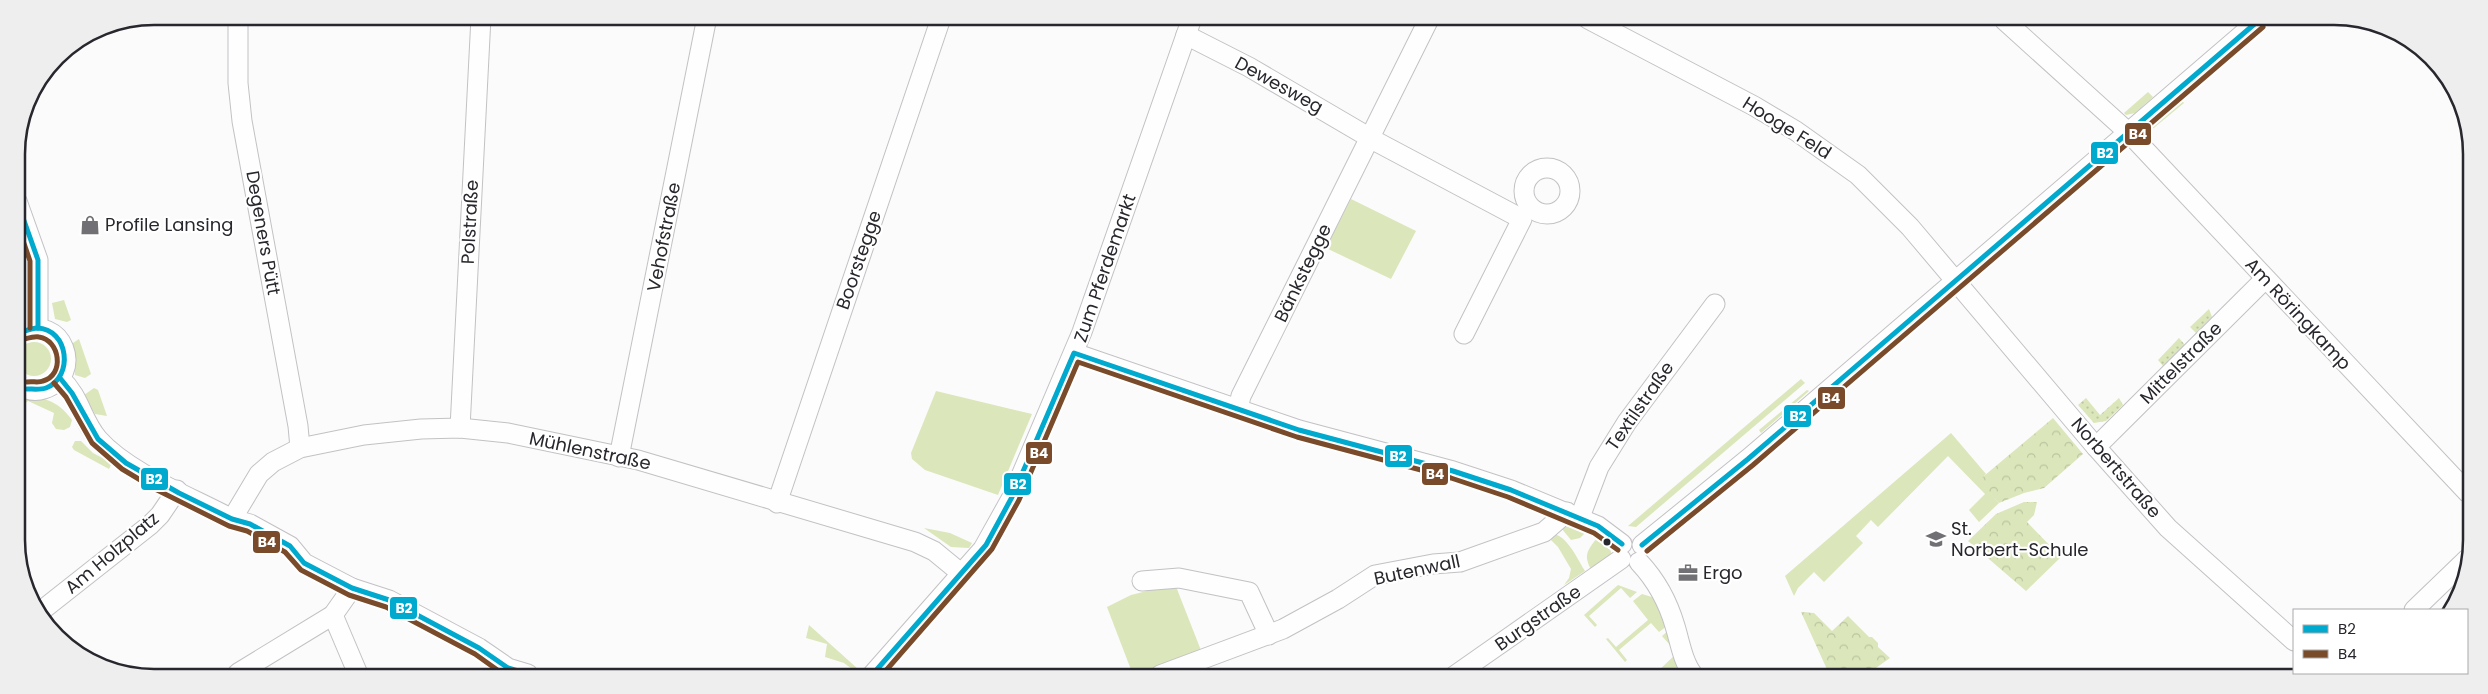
<svg xmlns="http://www.w3.org/2000/svg" width="2488" height="694" font-family="Poppins,sans-serif">
<style>
.grass{fill:#dbe6ba}
.forest{fill:url(#forest-crowns)}
.garden{fill:url(#garden-dots)}
.lines{fill:none;stroke-linecap:round;stroke-linejoin:round}
.minor-casing{stroke:#c2c2c4;stroke-width:21}
.minor{stroke:#fefeff;stroke-width:19}
.bus-1-casing{stroke:#fff;stroke-width:9}
.bus-2-casing{stroke:#fff;stroke-width:9}
.bus-1{stroke:#00a9ce;stroke-width:5}
.bus-2{stroke:#7a4b2a;stroke-width:5}
.bus-dot{fill:#27272d;stroke:#fff;stroke-width:2}
.labels{text-anchor:middle;stroke-width:4.5;stroke-linejoin:round;paint-order:stroke}
.street-label{font-size:18px;fill:#27272d;stroke:#fff}
.poi-label{font-size:18px;fill:#27272d;stroke:#fff;text-anchor:start}
.rim{fill:none;stroke:#27272d;stroke-width:2.5}
.line-badge{stroke:#fff;stroke-width:2}
.badge-label{font-size:14px;text-anchor:middle;font-weight:bold;fill:#fff}
</style>
<defs>
<pattern id="forest-crowns" width="20" height="18" patternUnits="userSpaceOnUse" patternTransform="scale(1.25)"><rect width="20" height="18" fill="#dbe6ba"/><path d="M2 6a3 3 0 1 1 6 0M12 15a3 3 0 1 1 6 0" fill="none" stroke="#bcc5a0"/></pattern>
<pattern id="garden-dots" width="8" height="8" patternUnits="userSpaceOnUse" patternTransform="scale(1.25)"><rect width="8" height="8" fill="#dbe6ba"/><path d="M2 2h.1M6 6h.1" fill="none" stroke="#bcc5a0" stroke-width="1.8" stroke-linecap="round"/></pattern>
</defs>
<rect width="100%" height="100%" fill="#fbfbfc"/>
<!-- grass -->
<g class="grass">
<polygon points="2148,92 2153,97 2135,113 2126,115 2124,113"/>
<polygon points="2179,97 2184,103 2144,136 2145,127"/>
<polygon points="1351,199 1416,231 1391,279 1326,248"/>
<polygon points="64,300 71,320 67,322 55,319 52,303"/>
<polygon points="79,339 91,374 85,378 75,375 70,345"/>
<circle cx="34" cy="359" r="17"/>
<polygon points="1801,379 1805,383 1636,527 1628,526"/>
<polygon points="94,388 98,390 107,416 95,414 84,395"/>
<polygon points="1807,390 1809,391 1761,433 1759,430"/>
<polygon points="936,391 1032,414 998,495 925,470 912,459 911,453"/>
<path d="M18 395C42 397 57 399 72 420L70 427 64 430 56 429 52 423 54 413 28 401 18 409Z"/>
<polygon points="1951,433 1986,474 1979,481 1999,503 1979,522 1969,510 1985,494 1948,456 1878,527 1871,520 1856,536 1863,543 1824,582 1814,572 1798,588 1794,596 1785,576"/>
<polygon points="75,441 81,441 93,453 112,463 109,469 74,450 72,447"/>
<polygon points="1574,523 1587,531 1580,538 1571,540 1562,529"/>
<polygon points="924,528 950,533 972,543 969,548 951,547"/>
<path d="M1554 534C1568 537 1578 560 1585 571L1564 585 1569 578 1571 569 1558 547 1548 537Z"/>
<path d="M1597 538 1609 545 1612 556 1593 573C1583 556 1586 552 1597 538Z"/>
<polygon points="1175,584 1202,653 1144,675 1133,675 1107,607 1131,595"/>
<polygon points="1618,585 1637,592 1630,598 1621,588 1589,616 1597,625 1595,627 1584,615"/>
<polygon points="1642,594 1655,598 1667,626 1659,632 1651,623 1619,650 1627,660 1625,662 1606,639 1608,638 1616,647 1648,620 1633,601"/>
<polygon points="809,625 858,669 856,672 844,663 825,657 827,644 806,638"/>
<polygon points="1669,630 1689,676 1671,676 1665,670 1658,676 1653,676 1677,653 1662,636"/>
</g>
<!-- forest -->
<g class="forest">
<polygon points="2053,418 2083,454 2044,488 2024,493 1999,503 1978,481"/>
<polygon points="2024,502 2037,502 2034,515 2027,522 2061,557 2026,591 1968,541 1996,514"/>
<polygon points="1801,612 1814,613 1832,631 1848,616 1869,637 1872,637 1878,643 1878,647 1890,658 1863,677 1830,676"/>
</g>
<!-- garden -->
<g class="garden">
<polygon points="2209,309 2212,317 2196,333 2190,327"/>
<polygon points="2179,338 2185,345 2163,366 2158,360"/>
<polygon points="2086,398 2100,415 2119,398 2123,405 2106,421 2094,423 2078,405"/>
</g>
<g class="lines">
<defs>
<g id="minor">
<polyline points="238,16 238,83 242,121 298,426 300,448"/>
<polyline points="1588,19 1754,106 1796,131 1858,175 1910,227 2096,447 2168,528 2294,641"/>
<polyline points="2004,20 2129,133 2468,493"/>
<polyline points="1186,35 1249,67 1377,142 1522,219 1464,334"/>
<circle cx="1547" cy="191" r="23"/>
<polyline points="17,201 38,260 38,328"/>
<path d="M18 333C64 311 85 376 44 389 35 392 26 390 18 385"/>
<polyline points="1074,353 1299,430 1453,471 1511,490 1598,526 1622,544"/>
<path d="M60 378C81 398 81 419 98 439 128 473 191 497 232 519L250 524 290 546 304 563 352 588 389 600 479 648 508 668 528 674"/>
<polyline points="1238,409 1241,396 1429,19"/>
<polyline points="460,428 481,17"/>
<polyline points="2096,447 2265,279"/>
<polyline points="619,457 707,17"/>
<polyline points="777,503 941,18"/>
<polyline points="1580,517 1599,467 1627,422 1715,304"/>
<polyline points="232,519 259,474 273,462 300,448 364,435 421,429 460,428 508,433 638,460 915,542 934,551 962,574"/>
<polyline points="1642,545 1748,459 2258,21"/>
<path d="M1639 562C1656 580 1668 602 1675 626 1680 642 1683 663 1694 676"/>
<polyline points="1142,581 1179,578 1249,592 1269,635"/>
<polyline points="2414,610 2467,559"/>
<polyline points="41,611 150,525 160,515 177,490"/>
<polyline points="333,615 358,674"/>
<polyline points="238,673 333,615 352,588"/>
<polyline points="2330,673 2335,677"/>
<polyline points="872,675 983,549 1012,497 1082,332 1192,18"/>
<polyline points="1160,675 1283,629 1338,599 1375,575 1433,564 1460,562 1544,532 1567,512"/>
<polyline points="1454,676 1621,559"/>
</g>
</defs>
<!-- minor casing -->
<use href="#minor" class="minor-casing"/>
<!-- minor -->
<use href="#minor" class="minor"/>
<defs>
<g id="bus-1">
<polyline points="17,201 38,260 38,328"/>
<path d="M18 333C24 332 31 328 37 328 69 329 74 377 46 388 41 390 33 389 27 389"/>
<polyline points="60,378 72,393 98,439 126,463 179,493 232,519 250,524 290,546 304,563 352,588 389,600 479,648 508,668 528,674"/>
<polyline points="1642,545 1748,459 2258,21"/>
<polyline points="872,675 986,545 1012,497 1074,353 1299,430 1453,471 1511,490 1598,526 1622,544"/>
</g>
<g id="bus-2">
<polyline points="17,223 30,261 30,328"/>
<path d="M20 340C26 339 33 336 39 337 60 340 65 375 43 381 39 383 32 381 27 382"/>
<polyline points="54,383 66,397 92,443 122,469 157,490 229,526 247,531 285,552 301,570 349,595 386,607 475,654 503,674"/>
<polyline points="1647,551 1753,465 2263,27"/>
<polyline points="882,675 992,549 1019,500 1078,362 1297,437 1451,478 1508,497 1594,533 1618,550"/>
</g>
</defs>
<!-- bus-1 casing -->
<use href="#bus-1" class="bus-1-casing"/>
<!-- bus-2 casing -->
<use href="#bus-2" class="bus-2-casing"/>
<!-- bus-1 -->
<use href="#bus-1" class="bus-1"/>
<!-- bus-2 -->
<use href="#bus-2" class="bus-2"/>
</g>
<!-- icons -->
<defs>
<symbol id="shop-bare" viewBox="-9 -9 18 18"><path d="M-5-2.5h2.3a2.7 3.5 0 0 1 5.4 0H5L5.5 6h-11ZM-1.5-2.5h3a1.5 2.3 0 0 0-3 0Z" fill="#717175" stroke="#fff" stroke-width="2.5" paint-order="stroke"/></symbol>
<symbol id="school-bare" viewBox="-9 -9 18 18"><path d="M0-5L7-2L0 1L-7-2ZM-4 1L0 2.5L4 1V4Q0 6-4 4Z" fill="#717175" stroke="#fff" stroke-width="2.5" paint-order="stroke"/></symbol>
<symbol id="office-bare" viewBox="-9 -9 18 18"><path d="M-6-3h4V-5.5h4V-3h4V5H-6ZM-1-4.5V-3h2v-1.5ZM-6 0V1H6V0Z" fill="#717175" stroke="#fff" stroke-width="2.5" paint-order="stroke"/></symbol>
</defs>
<g fill-rule="evenodd">
<use href="#shop-bare" x="76" y="211" width="28" height="28"/>
<use href="#school-bare" x="1922" y="525" width="28" height="28"/>
<use href="#office-bare" x="1674" y="559" width="28" height="28"/>
</g>
<!-- markers -->
<circle class="bus-dot" cx="1607" cy="542" r="4.5"/>
<g class="labels">
<!-- street labels -->
<g class="street-label">
<text transform="translate(1279 85) rotate(29)" y="6">Dewesweg</text>
<text transform="translate(1787 128) rotate(32)" y="6">Hooge Feld</text>
<text transform="translate(470 222) rotate(-87)" y="6">Polstraße</text>
<text transform="translate(263 233) rotate(80)" y="6">Degeners Pütt</text>
<text transform="translate(664 237) rotate(-79)" y="6">Vehofstraße</text>
<text transform="translate(859 260) rotate(-71)" y="6">Boorstegge</text>
<text transform="translate(1105 268) rotate(-71)" y="6">Zum Pferdemarkt</text>
<text transform="translate(1303 273) rotate(-64)" y="6">Bänkstegge</text>
<text transform="translate(2298 314) rotate(47)" y="6">Am Röringkamp</text>
<text transform="translate(2181 363) rotate(-45)" y="6">Mittelstraße</text>
<text transform="translate(1640 406) rotate(-55)" y="6">Textilstraße</text>
<text transform="translate(590 451) rotate(12)" y="6">Mühlenstraße</text>
<text transform="translate(2116 468) rotate(49)" y="6">Norbertstraße</text>
<text transform="translate(112 553) rotate(-40)" y="6">Am Holzplatz</text>
<text transform="translate(1417 570) rotate(-12)" y="6">Butenwall</text>
<text transform="translate(1538 618) rotate(-35)" y="6">Burgstraße</text>
</g>
<!-- poi labels -->
<g class="poi-label">
<text x="105" y="231">Profile Lansing</text>
<text x="1951" y="535">St.<tspan x="1951" dy="21">Norbert-Schule</tspan></text>
<text x="1703" y="579">Ergo</text>
</g>
</g>
<!-- crop -->
<path d="M0 0H2488V694H0ZM154 25H2334A129 129 0 0 1 2463 154V540A129 129 0 0 1 2334 669H154A129 129 0 0 1 25 540V154A129 129 0 0 1 154 25Z" fill="#eee" fill-rule="evenodd"/>
<path class="rim" d="M154 25H2334A129 129 0 0 1 2463 154V540A129 129 0 0 1 2334 669H154A129 129 0 0 1 25 540V154A129 129 0 0 1 154 25Z"/>
<g class="line-badge">
<rect x="2124" y="122" width="28" height="24" rx="5" fill="#7a4b2a"/>
<rect x="2090" y="141" width="29" height="24" rx="5" fill="#00a9ce"/>
<rect x="1817" y="386" width="29" height="24" rx="5" fill="#7a4b2a"/>
<rect x="1783" y="404" width="29" height="24" rx="5" fill="#00a9ce"/>
<rect x="1025" y="441" width="28" height="24" rx="5" fill="#7a4b2a"/>
<rect x="1384" y="444" width="29" height="24" rx="5" fill="#00a9ce"/>
<rect x="1421" y="462" width="28" height="24" rx="5" fill="#7a4b2a"/>
<rect x="140" y="467" width="29" height="24" rx="5" fill="#00a9ce"/>
<rect x="1003" y="472" width="29" height="24" rx="5" fill="#00a9ce"/>
<rect x="252" y="530" width="29" height="24" rx="5" fill="#7a4b2a"/>
<rect x="389" y="596" width="29" height="24" rx="5" fill="#00a9ce"/>
</g>
<g class="badge-label">
<text x="2138" y="139">B4</text>
<text x="2105" y="158">B2</text>
<text x="1831" y="403">B4</text>
<text x="1798" y="421">B2</text>
<text x="1039" y="458">B4</text>
<text x="1398" y="461">B2</text>
<text x="1435" y="479">B4</text>
<text x="154" y="484">B2</text>
<text x="1018" y="489">B2</text>
<text x="267" y="547">B4</text>
<text x="404" y="613">B2</text>
</g>
<!-- legend -->
<rect x="2293" y="609" width="175" height="65" fill="#ffffff" stroke="#a9a9ab"/>
<rect x="2303" y="625" width="25" height="8" fill="#00a9ce" stroke="#a9a9ab"/>
<text x="2338" y="634" font-size="15" fill="#27272d">B2</text>
<rect x="2303" y="650" width="25" height="8" fill="#7a4b2a" stroke="#a9a9ab"/>
<text x="2338" y="659" font-size="15" fill="#27272d">B4</text>
</svg>
